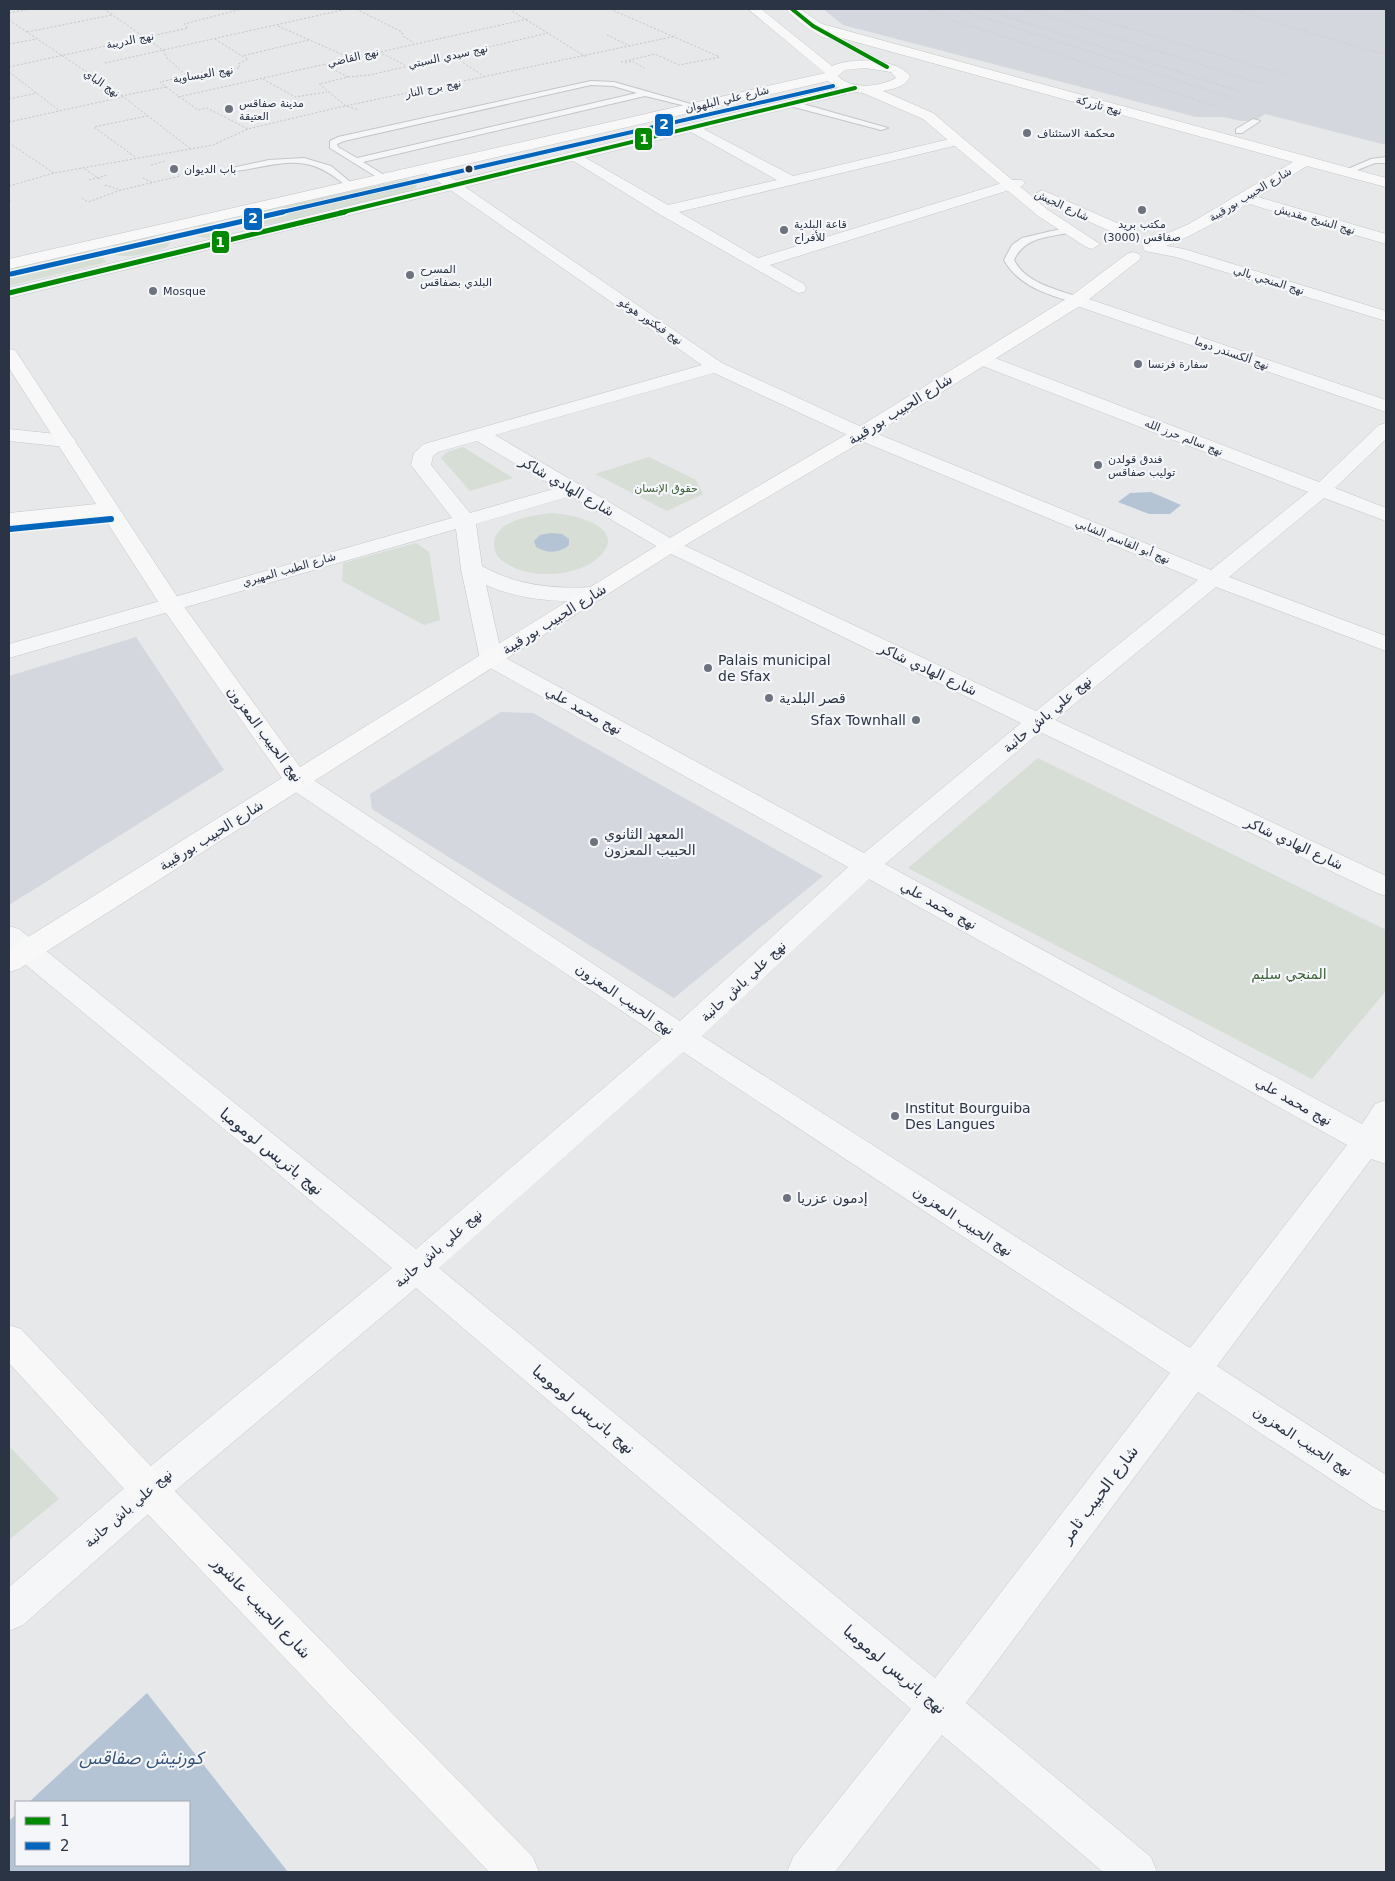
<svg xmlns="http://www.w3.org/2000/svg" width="1395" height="1881" font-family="'DejaVu Sans','Noto Sans Arabic',sans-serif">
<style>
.built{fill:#d4d7dd}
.green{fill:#d6ded6}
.water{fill:#b4c4d5}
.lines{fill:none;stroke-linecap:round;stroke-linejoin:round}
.lane-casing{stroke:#c4c6c8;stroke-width:2}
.street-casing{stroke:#c4c6c8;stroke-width:1}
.secondary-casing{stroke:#c4c6c8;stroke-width:1}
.path{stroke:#c5c6ca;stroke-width:1;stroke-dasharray:2 2;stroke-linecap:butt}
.lane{fill:#f5f6f7;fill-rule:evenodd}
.street{fill:#f5f6f7;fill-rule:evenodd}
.secondary{fill:#f8f8f8;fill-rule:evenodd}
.rail{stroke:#cecfd2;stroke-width:2;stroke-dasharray:1 2.5;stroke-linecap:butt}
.bus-1-far1-casing{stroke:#f4f6f9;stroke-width:5.5}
.bus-1-casing{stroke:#f4f6f9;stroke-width:8}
.bus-2-far2-casing{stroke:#f4f6f9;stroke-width:5.5}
.bus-2-far1-casing{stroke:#f4f6f9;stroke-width:8}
.bus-2-casing{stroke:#f4f6f9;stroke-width:9}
.bus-1-far1{stroke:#080;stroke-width:4}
.bus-1{stroke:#080;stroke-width:5}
.bus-2-far2{stroke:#0065bd;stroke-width:4}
.bus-2-far1{stroke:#0065bd;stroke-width:5}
.bus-2{stroke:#0065bd;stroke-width:6}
.poi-dot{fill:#6c737f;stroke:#f4f6f9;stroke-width:2}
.bus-dot{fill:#2b3445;stroke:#f4f6f9;stroke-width:2}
.labels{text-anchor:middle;stroke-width:4.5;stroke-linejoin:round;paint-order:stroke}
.far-street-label{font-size:11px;fill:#2b3445;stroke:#f4f6f9}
.far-poi-label{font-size:11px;fill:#2b3445;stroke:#f4f6f9;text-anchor:start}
.far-park-label{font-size:11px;fill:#3f6138;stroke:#f4f6f9}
.street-label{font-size:14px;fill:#2b3445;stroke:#f4f6f9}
.poi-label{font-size:14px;fill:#2b3445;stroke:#f4f6f9;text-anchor:start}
.park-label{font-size:14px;fill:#3f6138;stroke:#f4f6f9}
.near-street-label{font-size:16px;fill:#2b3445;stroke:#f4f6f9}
.near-water-label{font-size:18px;font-style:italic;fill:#34527a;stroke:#f4f6f9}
.line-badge{stroke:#f4f6f9;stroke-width:2}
.badge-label{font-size:14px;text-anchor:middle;font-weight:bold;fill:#fff}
</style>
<rect width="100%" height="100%" fill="#e6e8ea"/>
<!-- built -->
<g class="built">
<polygon points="823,9 1386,9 1386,145 1265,114 1255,121 1242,121 1223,117 1196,117 843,25"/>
<polygon points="136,637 224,770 9,905 9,676"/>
<polygon points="501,712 533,713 823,876 674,998 372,809 370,794"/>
</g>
<!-- green -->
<g class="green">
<polygon points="407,179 413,181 417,187 407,192 270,224 256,224 247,219 251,214 257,211"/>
<path d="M206 223 221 224 227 230C219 239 202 240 192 234V229Z"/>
<path d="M151 236 164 238 170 242 167 247C154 252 117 263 109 250L115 244Z"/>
<polygon points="92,248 107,262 9,286 9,269"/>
<polygon points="463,447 513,478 470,491 441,458 447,452"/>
<polygon points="649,457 696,480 703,494 667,511 595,474"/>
<path d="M552 513C571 514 629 526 600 556 581 576 537 579 513 567 504 563 495 557 494 546 492 520 534 515 552 513Z"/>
<polygon points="416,543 429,552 440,620 424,625 342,581 343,563"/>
<polygon points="1038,758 1386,930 1386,991 1312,1079 908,868"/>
<polygon points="9,1446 59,1499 9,1540"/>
</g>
<!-- water -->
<g class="water">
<polygon points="1151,492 1181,505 1170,514 1149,514 1118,502 1130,493"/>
<path d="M551 533 562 534 569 539V545C560 553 547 554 536 547L534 541 540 535Z"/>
<polygon points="147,1693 288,1872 9,1872 9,1821 16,1814 16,1865 189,1865 189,1802 29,1802"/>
</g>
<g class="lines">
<defs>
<g id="lane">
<path d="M591 81 614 82 698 106 694 108 645 96 363 162 386 176V180L383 181 330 148V141L338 137ZM591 85 613 86 637 93 357 158 338 147 337 144 344 141Z"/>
<polygon points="790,102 796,102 888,128 881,130 790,106"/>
<polygon points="1253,119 1260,121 1242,133 1236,133 1236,129"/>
<polygon points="1386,157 1386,163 1375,163 1345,175 1341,172 1371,159"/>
<path d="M304 158 331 166 354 185 347 187C307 151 284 164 236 171L232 168 269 160Z"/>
<path d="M1069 227 1072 228V232C1048 238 1025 236 1014 260 1026 284 1057 289 1081 298V302L1077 303C1050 296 1018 286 1004 260L1012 245 1022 238Z"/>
</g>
<g id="street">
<polygon points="694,124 793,176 958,137 965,141 958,145 679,212 758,258 1012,180 1022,180 1025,183 1022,186 770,265 804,284 806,288 804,292 798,293 659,214 567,157 569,154 579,154 668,205 777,180 689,131 687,128"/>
<path d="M428 164 433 165 722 363 868 430 1211 570 1308 492 975 363 972 359 975 355H987L1319 482 1379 425 1386 423V439L1335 488 1386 508V521L1324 498 1229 577 1386 636V651L1216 587 1055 720 1386 876V896L1377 893 1040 732 885 864 1362 1124 1375 1104 1386 1100V1164L1371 1159 1217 1366 1386 1475V1512L1373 1507 1198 1392 966 1703 1151 1857 1157 1872H1103L942 1735 835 1872H787L793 1857 911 1709 416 1288 162 1502 23 1625 9 1631V1587L136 1478 392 1268 9 951V926L19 929 416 1249 662 1038 288 787 285 781 288 775 297 773 306 775 680 1021 848 867 483 664 480 659 461 569 456 529 9 658V644L452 518 411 465 414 453 424 444 702 365 423 171 421 168ZM714 373 854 438 1198 580 1036 711 677 542 495 435ZM477 441 557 488 470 513 431 465 433 456 438 452ZM571 496 663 550 1021 723 864 853 502 656 486 585C520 600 557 602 594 601L602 599 605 594 602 589 594 587C554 589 518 586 482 566L476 524ZM869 879 1347 1145 1190 1348 702 1036ZM683 1052 1170 1373 935 1678 439 1268Z"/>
<polygon points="1244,193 1386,234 1386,244 1239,201 1236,198 1239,195"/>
<polygon points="1151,243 1184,249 1386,311 1386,321 1176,257 1145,251 1143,248 1145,245"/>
<polygon points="1077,295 1386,400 1386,412 1071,304 1069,300 1071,296"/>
<polygon points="9,429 66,435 73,437 76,441 73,445 66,447 9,441"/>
</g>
<g id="secondary">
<path d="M748 9H761L832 66C852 57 896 58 910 76 906 87 893 89 883 91L933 113 1048 210 1100 244 1092 249 1086 247 1038 216 923 119 863 93 855 92 9 298V288L838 88 828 81 9 269V259L825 73ZM865 68 891 72 896 78C880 87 851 90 838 76L845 70Z"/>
<path d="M786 9H800L822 24 1386 178V187L1307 166C1280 182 1171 256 1145 249L1143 246 1145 243 1189 224 1293 162 834 36 828 39C817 36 793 18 786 9Z"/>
<polygon points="1042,190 1133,230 1135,233 1127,238 1121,236 1037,198 1034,195"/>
<polygon points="1133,252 1139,254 1141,257 1139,260 1083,304 868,438 677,550 19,969 9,972 9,949 282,778 159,603 103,516 9,525 9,513 96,504 9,368 9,349 15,350 180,601 300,767 663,542 854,430 1071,296 1127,254"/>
<polygon points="9,1325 21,1329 162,1478 533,1857 539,1872 489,1872 136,1502 9,1363"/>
</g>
</defs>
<!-- lane casing -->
<use href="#lane" class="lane-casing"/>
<!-- street casing -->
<use href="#street" class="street-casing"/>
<!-- secondary casing -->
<use href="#secondary" class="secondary-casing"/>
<!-- path -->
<g class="path">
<polyline points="104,9 163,50 167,58 186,75"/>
<polyline points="356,9 402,32 403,36 414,43"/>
<polyline points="509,9 586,57"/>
<polyline points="610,9 720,57"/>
<polyline points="9,13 31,9"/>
<polyline points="9,20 121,95 192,150"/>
<polyline points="278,26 350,58"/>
<polyline points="27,32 112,15"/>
<polyline points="607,35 632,47"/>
<polyline points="215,39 242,56"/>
<polyline points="9,44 37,39"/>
<polyline points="379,52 405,65"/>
<polyline points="453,56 485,77"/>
<polyline points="621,62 655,54 679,65 720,57"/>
<polyline points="105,63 347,9"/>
<polyline points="625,63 632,61 644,68"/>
<polyline points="325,65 348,77 319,84 346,106 359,110"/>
<polyline points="9,67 188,28 184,24 242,9"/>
<polyline points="9,72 60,111"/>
<polyline points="348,77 370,75 548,33"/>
<polyline points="263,79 295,97 327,92"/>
<polyline points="166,87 198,110 207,108 248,129"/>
<polyline points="121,96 166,87 160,82 208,71 240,68 238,64 248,59 242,56 309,40"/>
<polyline points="178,97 528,19"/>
<polyline points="9,99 37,93"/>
<polyline points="9,122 123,97"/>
<polyline points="9,143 54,173"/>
<polyline points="135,157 94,127 147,116"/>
<polyline points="151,165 165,161"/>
<polyline points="85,169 101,180"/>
<polyline points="143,178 153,183"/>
<polyline points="89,180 108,175"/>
<polyline points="105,185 121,190"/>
<polyline points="9,186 54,173 213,145 248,129 336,108 676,36"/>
<polyline points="82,198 88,202 121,190 180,176 173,168"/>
<polyline points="9,200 11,201 9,202"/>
</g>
<!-- lane -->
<use href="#lane" class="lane"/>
<!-- street -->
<use href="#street" class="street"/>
<!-- secondary -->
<use href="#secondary" class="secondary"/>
<!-- rail -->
<g class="rail">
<polyline points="927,9 949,19 1216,106"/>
<polyline points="958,9 1235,99"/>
<polyline points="983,9 1242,92"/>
<polyline points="1023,9 1264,84"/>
<polyline points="1063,9 1287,75"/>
<polyline points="1230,9 1386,55"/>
</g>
<defs>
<g id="bus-1-far1">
<polyline points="792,9 813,26 887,67"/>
<polyline points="339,213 855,88"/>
</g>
<polyline id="bus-1" points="9,293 345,212"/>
<polyline id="bus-2-far2" points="278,213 833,86"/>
<polyline id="bus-2-far1" points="11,274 283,212"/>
<polyline id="bus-2" points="10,529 111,519"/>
</defs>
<!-- bus-1-far1 casing -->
<use href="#bus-1-far1" class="bus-1-far1-casing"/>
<!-- bus-1 casing -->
<use href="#bus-1" class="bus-1-casing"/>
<!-- bus-2-far2 casing -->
<use href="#bus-2-far2" class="bus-2-far2-casing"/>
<!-- bus-2-far1 casing -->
<use href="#bus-2-far1" class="bus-2-far1-casing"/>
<!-- bus-2 casing -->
<use href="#bus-2" class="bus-2-casing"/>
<!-- bus-1-far1 -->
<use href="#bus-1-far1" class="bus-1-far1"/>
<!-- bus-1 -->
<use href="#bus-1" class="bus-1"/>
<!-- bus-2-far2 -->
<use href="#bus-2-far2" class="bus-2-far2"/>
<!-- bus-2-far1 -->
<use href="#bus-2-far1" class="bus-2-far1"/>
<!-- bus-2 -->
<use href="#bus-2" class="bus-2"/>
</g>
<!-- markers -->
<g class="poi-dot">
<circle cx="229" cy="109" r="5"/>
<circle cx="1027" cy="133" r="5"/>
<circle cx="174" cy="169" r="5"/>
<circle cx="1142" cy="210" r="5"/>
<circle cx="784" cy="230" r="5"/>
<circle cx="410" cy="275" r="5"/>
<circle cx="153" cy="291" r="5"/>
<circle cx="1138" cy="364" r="5"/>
<circle cx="1098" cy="465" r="5"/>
<circle cx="708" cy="668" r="5"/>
<circle cx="769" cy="698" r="5"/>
<circle cx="916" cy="720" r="5"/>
<circle cx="594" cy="842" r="5"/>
<circle cx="895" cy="1116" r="5"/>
<circle cx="787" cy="1198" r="5"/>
</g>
<circle class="bus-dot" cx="469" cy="169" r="4.5"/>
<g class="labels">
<!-- far-street labels -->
<g class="far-street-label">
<text transform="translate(130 40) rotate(-11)" y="4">نهج الدريبة</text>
<text transform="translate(448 56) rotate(-12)" y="4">نهج سيدي السبتي</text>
<text transform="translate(353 57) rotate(-13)" y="4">نهج القاضي</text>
<text transform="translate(203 74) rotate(-9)" y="4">نهج العيساوية</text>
<text transform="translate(102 83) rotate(34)" y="4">نهج الباي</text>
<text transform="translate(433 88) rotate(-12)" y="4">نهج برج النار</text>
<text transform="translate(727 99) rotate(-13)" y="4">شارع علي البلهوان</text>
<text transform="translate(1099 105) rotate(15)" y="4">نهج تازركة</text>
<text transform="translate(1250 194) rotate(-31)" y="4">شارع الحبيب بورقيبة</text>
<text transform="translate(1062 205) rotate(25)" y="4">شارع الجيش</text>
<text transform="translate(1315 219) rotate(16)" y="4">نهج الشيخ مقديش</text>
<text transform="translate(1269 280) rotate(17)" y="4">نهج المنجي بالي</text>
<text transform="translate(651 321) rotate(34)" y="4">نهج فيكتور هوغو</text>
<text transform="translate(1232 353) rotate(19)" y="4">نهج ألكسندر دوما</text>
<text transform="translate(1184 437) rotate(21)" y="4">نهج سالم حرز الله</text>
<text transform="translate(1123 541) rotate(22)" y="4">نهج أبو القاسم الشابي</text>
<text transform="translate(289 569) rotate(-16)" y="4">شارع الطيب المهيري</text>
</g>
<!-- far-poi labels -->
<g class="far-poi-label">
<text x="239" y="107">مدينة صفاقس<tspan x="239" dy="13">العتيقة</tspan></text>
<text x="1037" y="137">محكمة الاستئناف</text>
<text x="184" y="173">باب الديوان</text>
<text x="794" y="228">قاعة البلدية<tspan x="794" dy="13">للأفراح</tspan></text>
<text x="1142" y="228" text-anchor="middle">مكتب بريد<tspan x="1142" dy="13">صفاقس (3000)</tspan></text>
<text x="420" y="273">المسرح<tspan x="420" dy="13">البلدي بصفاقس</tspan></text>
<text x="163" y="295">Mosque</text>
<text x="1148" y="368">سفارة فرنسا</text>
<text x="1108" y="463">فندق قولدن<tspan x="1108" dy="13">توليب صفاقس</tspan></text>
</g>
<!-- far-park labels -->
<g class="far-park-label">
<text x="666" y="492">حقوق الإنسان</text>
</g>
<!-- street labels -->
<g class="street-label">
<text transform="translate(900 409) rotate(-32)" y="5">شارع الحبيب بورقيبة</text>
<text transform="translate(567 486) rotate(30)" y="5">شارع الهادي شاكر</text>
<text transform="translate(554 619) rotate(-32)" y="5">شارع الحبيب بورقيبة</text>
<text transform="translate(928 669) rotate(25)" y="5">شارع الهادي شاكر</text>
<text transform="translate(584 710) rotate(29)" y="5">نهج محمد علي</text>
<text transform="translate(1047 714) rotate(-40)" y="5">نهج علي باش حانبة</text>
<text transform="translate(265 734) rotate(53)" y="5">نهج الحبيب المعزون</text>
<text transform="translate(211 835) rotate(-32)" y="5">شارع الحبيب بورقيبة</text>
<text transform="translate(1294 843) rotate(25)" y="5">شارع الهادي شاكر</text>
<text transform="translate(939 905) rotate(29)" y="5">نهج محمد علي</text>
<text transform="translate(743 981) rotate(-43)" y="5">نهج علي باش حانبة</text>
<text transform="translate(625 999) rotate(34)" y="5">نهج الحبيب المعزون</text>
<text transform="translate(1294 1101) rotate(29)" y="5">نهج محمد علي</text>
<text transform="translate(963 1221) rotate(33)" y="5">نهج الحبيب المعزون</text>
<text transform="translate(438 1248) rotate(-41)" y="5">نهج علي باش حانبة</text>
<text transform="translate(1303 1441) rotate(33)" y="5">نهج الحبيب المعزون</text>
<text transform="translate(128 1508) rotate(-41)" y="5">نهج علي باش حانبة</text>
</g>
<!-- poi labels -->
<g class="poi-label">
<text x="718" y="665">Palais municipal<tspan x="718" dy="16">de Sfax</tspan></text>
<text x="779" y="703">قصر البلدية</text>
<text x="906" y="725" text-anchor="end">Sfax Townhall</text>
<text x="604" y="839">المعهد الثانوي<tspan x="604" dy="16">الحبيب المعزون</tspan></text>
<text x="905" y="1113">Institut Bourguiba<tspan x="905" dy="16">Des Langues</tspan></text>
<text x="797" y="1203">إدمون عزريا</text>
</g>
<!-- park labels -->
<g class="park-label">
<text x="1289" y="979">المنجي سليم</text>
</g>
<!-- near-street labels -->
<g class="near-street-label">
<text transform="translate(272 1151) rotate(39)" y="6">نهج باتريس لومومبا</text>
<text transform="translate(584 1409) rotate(40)" y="6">نهج باتريس لومومبا</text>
<text transform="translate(1099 1494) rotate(-53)" y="6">شارع الحبيب ثامر</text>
<text transform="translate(262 1607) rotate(46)" y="6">شارع الحبيب عاشور</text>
<text transform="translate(895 1669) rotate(40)" y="6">نهج باتريس لومومبا</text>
</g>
<!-- near-water labels -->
<g class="near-water-label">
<text x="141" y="1764">كورنيش صفاقس</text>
</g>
</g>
<g class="line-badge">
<rect x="654" y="113" width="20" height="24" rx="5" fill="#0065bd"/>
<rect x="634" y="127" width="19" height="24" rx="5" fill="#080"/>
<rect x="243" y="207" width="20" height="24" rx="5" fill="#0065bd"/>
<rect x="211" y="230" width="19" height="24" rx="5" fill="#080"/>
</g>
<g class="badge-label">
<text x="664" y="129">2</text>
<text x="644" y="144">1</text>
<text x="253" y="223">2</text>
<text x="220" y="247">1</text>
</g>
<!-- border -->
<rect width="1395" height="1881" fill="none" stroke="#2b3445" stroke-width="20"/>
<!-- legend -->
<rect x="15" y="1801" width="175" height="65" fill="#f4f6f9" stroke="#a4a8b1"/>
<rect x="25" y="1817" width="25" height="8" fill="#008800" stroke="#a4a8b1"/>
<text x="60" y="1826" font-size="15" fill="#2b3445">1</text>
<rect x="25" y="1842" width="25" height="8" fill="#0065bd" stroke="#a4a8b1"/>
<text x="60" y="1851" font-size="15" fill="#2b3445">2</text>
</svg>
